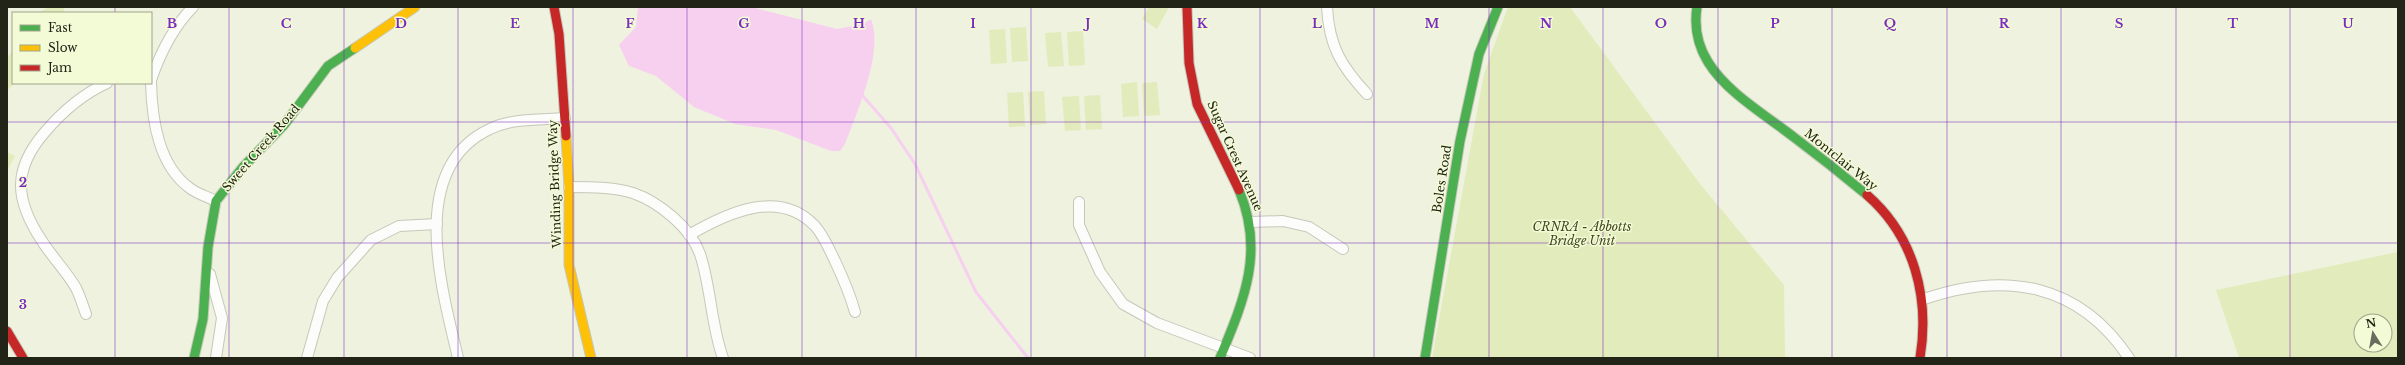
<svg xmlns="http://www.w3.org/2000/svg" width="2405" height="365" font-family="'Libre Baskerville',serif">
<style>
.green{fill:#e2ebbb;fill-rule:evenodd}
.water{fill:#f7d0f0}
.lines{fill:none;stroke-linecap:round;stroke-linejoin:round}
.stream{stroke:#f7d0f0;stroke-width:3}
.street-casing{stroke:#c5c8b9;stroke-width:12}
.fast-casing{stroke:#c5c8b9;stroke-width:11}
.slow-casing{stroke:#c5c8b9;stroke-width:11}
.jam-casing{stroke:#c5c8b9;stroke-width:11}
.street{stroke:#fcfdfa;stroke-width:10}
.fast{stroke:#4caf50;stroke-width:9}
.slow{stroke:#ffc107;stroke-width:9}
.jam{stroke:#c62828;stroke-width:9}
.grid{fill:none;stroke:#7b2cbf;stroke-width:1;stroke-opacity:0.55}
.labels{text-anchor:middle;stroke-width:3;stroke-linejoin:round;paint-order:stroke}
.street-label{font-size:12px;fill:#222417;stroke:#f3fad6}
.park-label{font-size:12px;font-style:italic;fill:#41471f;stroke:#f3fad6}
.grid-label{font-size:13px;text-anchor:middle;font-weight:bold;fill:#7b2cbf;stroke:#f3fad6;stroke-width:3;stroke-linejoin:round;paint-order:stroke}
</style>
<rect width="100%" height="100%" fill="#eef2de"/>
<!-- green -->
<g class="green">
<polygon points="49,7 65,7 63,13 38,13"/>
<polygon points="1149,7 1169,7 1157,29 1142,19"/>
<polygon points="1508,7 1570,7 1700,184 1784,285 1785,358 1432,358 1484,74"/>
<polygon points="1026,27 1028,61 1012,62 1010,28"/>
<polygon points="1005,29 1007,63 991,64 989,30"/>
<polygon points="1083,31 1085,65 1069,66 1067,32"/>
<polygon points="1061,32 1064,66 1048,67 1045,33"/>
<polygon points="13,51 13,83 16,83 7,90 7,57"/>
<polygon points="1137,82 1139,116 1123,117 1121,84"/>
<polygon points="1157,82 1160,115 1144,116 1142,83"/>
<polygon points="1044,91 1046,124 1030,125 1028,92"/>
<polygon points="1023,92 1025,126 1009,127 1007,93"/>
<polygon points="1100,95 1102,129 1086,130 1084,96"/>
<polygon points="1079,96 1081,130 1065,131 1062,97"/>
<polygon points="7,152 15,156 7,171"/>
<path d="M2398 252V358H2239L2216 290ZM2361 321H2385V345H2361Z"/>
</g>
<!-- water -->
<path class="water" d="M638 7H751L837 29 863 24 871 19C884 52 857 112 845 144L840 151H831L776 130 735 124 694 107 656 76 629 66 619 45 636 27Z"/>
<g class="lines">
<!-- stream -->
<polyline class="stream" points="862,95 891,128 915,164 976,292 1028,358"/>
<defs>
<g id="street">
<path d="M1327 7C1329 46 1341 66 1367 94"/>
<path d="M151 80C160 54 173 27 193 7"/>
<path d="M151 83C152 119 158 166 191 189 198 194 208 197 216 201"/>
<path d="M569 187C591 187 613 187 633 193 659 202 691 228 700 254 711 287 711 325 723 358"/>
<polyline points="1079,202 1079,225 1100,272 1123,304 1157,323 1250,358"/>
<polyline points="1251,222 1283,221 1309,227 1343,249"/>
<path d="M689 235C727 213 779 188 815 226 824 236 829 249 835 261 843 278 850 294 855 312"/>
<polyline points="210,274 222,318 216,358"/>
<path d="M1924 299C2005 271 2079 283 2129 358"/>
<path d="M86 314C83 306 80 296 76 288 67 272 52 257 42 241 15 200 12 170 45 132 62 112 83 94 107 83"/>
<polyline points="307,358 323,301 337,278 371,240 399,226 437,224"/>
<path d="M458 358C442 289 406 168 490 129 512 118 541 120 565 118"/>
</g>
<g id="fast">
<path d="M1697 7C1694 26 1698 46 1708 62 1727 93 1767 116 1795 138 1819 156 1843 175 1867 195"/>
<polyline points="194,358 203,319 208,247 216,201 243,167 284,125 328,66 355,48"/>
<path d="M1220 358C1244 300 1265 252 1239 190"/>
<polyline points="1425,358 1460,141 1479,54 1498,7"/>
</g>
<g id="slow">
<polyline points="355,48 415,7"/>
<polyline points="566,136 569,187 569,265 591,358"/>
</g>
<g id="jam">
<polyline points="554,7 559,34 566,136"/>
<polyline points="1187,7 1189,63 1197,104 1239,190"/>
<path d="M1867 195C1914 236 1930 297 1920 358"/>
<polyline points="7,331 23,358"/>
</g>
</defs>
<!-- street casing -->
<use href="#street" class="street-casing"/>
<!-- fast casing -->
<use href="#fast" class="fast-casing"/>
<!-- slow casing -->
<use href="#slow" class="slow-casing"/>
<!-- jam casing -->
<use href="#jam" class="jam-casing"/>
<!-- street -->
<use href="#street" class="street"/>
<!-- fast -->
<use href="#fast" class="fast"/>
<!-- slow -->
<use href="#slow" class="slow"/>
<!-- jam -->
<use href="#jam" class="jam"/>
</g>
<!-- grid -->
<path class="grid" d="M115 7V13M229 7V358M344 7V358M458 7V358M573 7V358M687 7V358M802 7V358M916 7V358M1031 7V358M1145 7V358M1260 7V358M1374 7V358M1489 7V358M1603 7V358M1718 7V358M1832 7V358M1947 7V358M2061 7V358M2176 7V358M2290 7V358M115 83V358M7 122H2398M7 243H2398"/>
<g class="labels">
<!-- street labels -->
<g class="street-label">
<text transform="translate(261 148) rotate(-49)" y="4">Sweet Creek Road</text>
<text transform="translate(1235 156) rotate(66)" y="4">Sugar Crest Avenue</text>
<text transform="translate(1841 160) rotate(39)" y="4">Montclair Way</text>
<text transform="translate(1442 179) rotate(-81)" y="4">Boles Road</text>
<text transform="translate(555 184) rotate(-92)" y="4">Winding Bridge Way</text>
</g>
<!-- park labels -->
<g class="park-label">
<text x="1582" y="231">CRNRA - Abbotts<tspan x="1582" dy="14">Bridge Unit</tspan></text>
</g>
</g>
<g class="grid-label">
<text x="172" y="28">B</text>
<text x="286" y="28">C</text>
<text x="401" y="28">D</text>
<text x="515" y="28">E</text>
<text x="630" y="28">F</text>
<text x="744" y="28">G</text>
<text x="859" y="28">H</text>
<text x="973" y="28">I</text>
<text x="1088" y="28">J</text>
<text x="1202" y="28">K</text>
<text x="1317" y="28">L</text>
<text x="1432" y="28">M</text>
<text x="1546" y="28">N</text>
<text x="1661" y="28">O</text>
<text x="1775" y="28">P</text>
<text x="1890" y="28">Q</text>
<text x="2004" y="28">R</text>
<text x="2119" y="28">S</text>
<text x="2233" y="28">T</text>
<text x="2348" y="28">U</text>
<text x="23" y="187">2</text>
<text x="23" y="309">3</text>
</g>
<!-- border -->
<rect width="2405" height="365" fill="none" stroke="#222417" stroke-width="16"/>
<!-- legend -->
<rect x="12" y="12" width="140" height="72" fill="#f3fad6" stroke="#9fa48a"/>
<rect x="20" y="25" width="20" height="6" fill="#4caf50" stroke="#9fa48a"/>
<text x="48" y="32" font-size="12" fill="#222417">Fast</text>
<rect x="20" y="45" width="20" height="6" fill="#ffc107" stroke="#9fa48a"/>
<text x="48" y="52" font-size="12" fill="#222417">Slow</text>
<rect x="20" y="65" width="20" height="6" fill="#c62828" stroke="#9fa48a"/>
<text x="48" y="72" font-size="12" fill="#222417">Jam</text>
<!-- north arrow -->
<g transform="translate(2373 333) rotate(349)"><circle r="19" fill="#f3fad6" stroke="#9fa48a"/>
<path d="M0-3L7 15L0 10L-7 15Z" fill="#696c5d"/>
<text y="-6" font-size="11" font-weight="bold" text-anchor="middle" fill="#222417">N</text>
</g>
</svg>
